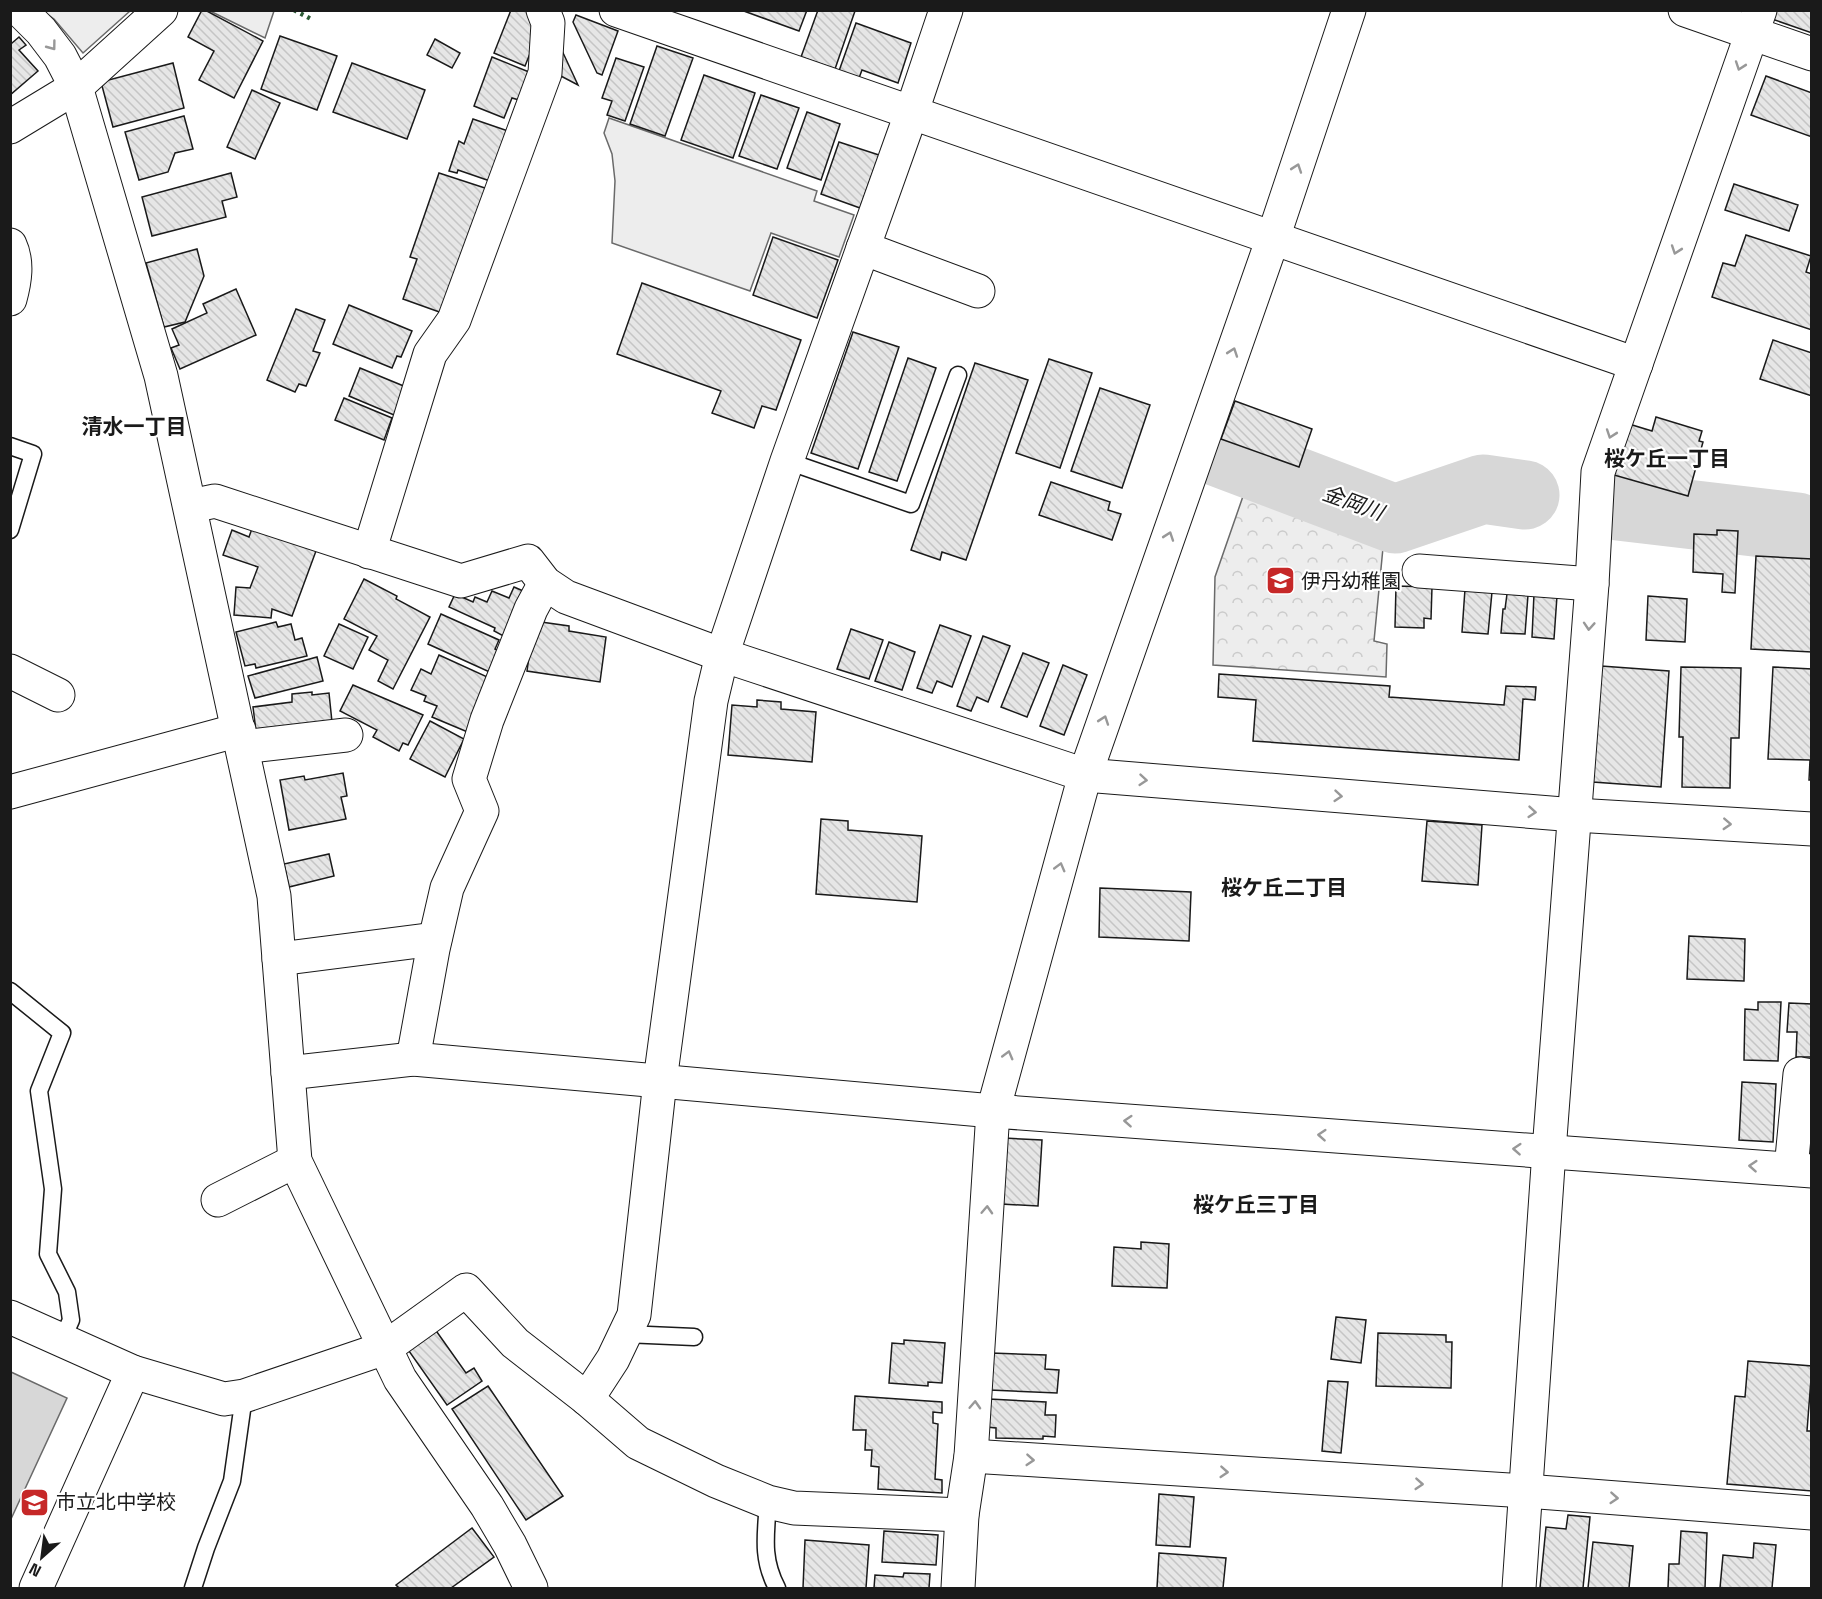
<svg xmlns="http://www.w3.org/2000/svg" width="1822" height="1599" font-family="'Space Grotesk','Noto Sans JP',sans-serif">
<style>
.built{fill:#ededed;stroke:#6a6a6a;stroke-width:1.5}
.forest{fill:url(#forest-crowns);stroke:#6a6a6a;stroke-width:1.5}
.water{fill:#d7d7d7;stroke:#6a6a6a;stroke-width:1.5}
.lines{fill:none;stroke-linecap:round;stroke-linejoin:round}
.river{stroke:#d7d7d7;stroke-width:69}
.building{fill:url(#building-back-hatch);stroke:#1a1a1a;stroke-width:1.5}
.lane-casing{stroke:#1a1a1a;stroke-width:19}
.street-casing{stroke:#1a1a1a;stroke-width:35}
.secondary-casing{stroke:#1a1a1a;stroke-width:35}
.lane{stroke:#fff;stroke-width:16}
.street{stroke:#fff;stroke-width:33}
.secondary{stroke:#fff;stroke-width:33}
.hedge{stroke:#2b5a34;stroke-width:4.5;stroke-dasharray:3 4.5;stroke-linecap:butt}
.oneway{stroke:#989898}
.labels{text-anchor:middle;stroke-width:4.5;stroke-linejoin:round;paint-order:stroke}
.poi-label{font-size:20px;fill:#1a1a1a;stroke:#fff;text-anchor:start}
.neighbourhood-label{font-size:21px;font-weight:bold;fill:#1a1a1a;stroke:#fff}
.water-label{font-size:21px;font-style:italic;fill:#1a1a1a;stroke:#fff}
</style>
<defs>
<pattern id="forest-crowns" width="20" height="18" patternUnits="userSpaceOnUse" patternTransform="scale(1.5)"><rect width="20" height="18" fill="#ededed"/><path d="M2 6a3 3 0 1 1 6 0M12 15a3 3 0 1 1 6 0" fill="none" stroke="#cbcbcb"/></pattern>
<pattern id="building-back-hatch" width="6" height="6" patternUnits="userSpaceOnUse" patternTransform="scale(1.5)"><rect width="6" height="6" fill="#e6e6e6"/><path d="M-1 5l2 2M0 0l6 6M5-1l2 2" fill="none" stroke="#c5c5c5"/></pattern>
</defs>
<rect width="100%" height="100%" fill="#fff"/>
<!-- built -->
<g class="built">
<polygon points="43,11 130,11 83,53 54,19"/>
<polygon points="210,11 274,11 265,38"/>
<polygon points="609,118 817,191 814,201 854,215 839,257 771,233 750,291 612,243 615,181 612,154 604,133"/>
</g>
<!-- forest -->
<polygon class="forest" points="1249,479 1385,527 1374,641 1387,644 1386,677 1213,665 1215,577"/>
<!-- water -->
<polygon class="water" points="11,1372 67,1398 11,1519"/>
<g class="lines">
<!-- river -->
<g class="river">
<polyline points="1218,452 1395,519 1483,489 1525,495"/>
<polyline points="1618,506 1797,527 1812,533"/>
</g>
</g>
<!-- building -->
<g class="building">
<polygon points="202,10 205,10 263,41 234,98 199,80 214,51 188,37"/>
<polygon points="511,10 527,10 541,26 525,66 494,53"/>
<polygon points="741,10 807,10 799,31"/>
<polygon points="818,10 855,11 835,69 801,57"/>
<polygon points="1776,10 1812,10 1812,33 1772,19"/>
<polygon points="576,15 618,31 602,75 597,73 573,22"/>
<polygon points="856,23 911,43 898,83 862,70 859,78 839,71"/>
<polygon points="280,36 337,56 317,110 261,89"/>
<polygon points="19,37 26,45 19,50 38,71 10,95 10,41 12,43"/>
<polygon points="435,39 460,53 452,68 427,55"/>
<polygon points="558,42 578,85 557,74"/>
<polygon points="657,46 693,58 665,136 630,124"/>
<polygon points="492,57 529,72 519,100 512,98 504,118 474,106"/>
<polygon points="616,58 644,67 625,121 607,115 612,101 602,98"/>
<polygon points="173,63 184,108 113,127 101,82"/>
<polygon points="352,63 425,90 407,139 333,112"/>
<polygon points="704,75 755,93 733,158 681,140"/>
<polygon points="1766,76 1812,93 1812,137 1751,115"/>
<polygon points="252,90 280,103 255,159 227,147"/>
<polygon points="761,95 799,108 777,169 739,156"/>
<polygon points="807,112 840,124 821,180 787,168"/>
<polygon points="184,116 193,149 175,153 168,172 139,180 125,132"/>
<polygon points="473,119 508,131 490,181 458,170 457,173 449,171 459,141 464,144"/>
<polygon points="839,142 879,155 860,208 821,194"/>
<polygon points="231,173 237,197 222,201 226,217 152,236 142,197"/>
<polygon points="439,173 488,189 445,314 403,299 417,259 410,257"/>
<polygon points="1734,184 1798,205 1789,231 1725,210"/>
<polygon points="1746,235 1811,256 1806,272 1812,274 1812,330 1712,297 1723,263 1735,266"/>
<polygon points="773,237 838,260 817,318 753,295"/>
<polygon points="197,249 204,276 185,322 164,327 146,263"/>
<polygon points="642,283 801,340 776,410 762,406 754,428 712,413 721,391 617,354"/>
<polygon points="236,289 256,335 180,369 171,348 179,345 172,329 207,313 203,304"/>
<polygon points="349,305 412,331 401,357 397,356 392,368 333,344"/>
<polygon points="296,309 325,320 313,351 320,353 306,386 299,384 295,392 267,380"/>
<polygon points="853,332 899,347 858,469 811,453"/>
<polygon points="1773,340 1812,353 1812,396 1760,379"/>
<polygon points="908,358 936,368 897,481 869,472"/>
<polygon points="1049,359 1092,373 1060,468 1016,453"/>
<polygon points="975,363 1028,380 966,560 942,552 940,560 911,550"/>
<polygon points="360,368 406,387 394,415 349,396"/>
<polygon points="1100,388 1150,405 1122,488 1071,471"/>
<polygon points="344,398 392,418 384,440 335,420"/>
<polygon points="1235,401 1312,429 1299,467 1221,439"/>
<polygon points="1656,417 1702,431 1699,441 1703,442 1688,496 1614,475 1629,424 1652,431"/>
<polygon points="1051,482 1110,502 1108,510 1121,514 1112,540 1039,515"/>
<polygon points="254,523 316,551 292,616 272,609 271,618 234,615 236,587 250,588 258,567 223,555 232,530 249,537"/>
<polygon points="1717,530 1738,531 1735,593 1722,592 1723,574 1693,572 1694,534 1717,535"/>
<polygon points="1756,556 1812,559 1812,652 1751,649"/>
<polygon points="364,579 397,596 396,599 430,617 393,689 378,681 388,660 369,650 377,636 344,619"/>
<polygon points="1396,586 1432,587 1431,619 1424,618 1424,628 1395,627"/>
<polygon points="514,587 530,594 509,639 494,631 495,628 449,607 455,594 473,602 475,597 487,602 492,591 509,598"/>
<polygon points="1465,589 1492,592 1488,634 1462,632"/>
<polygon points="1507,594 1528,595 1525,634 1501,633 1503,609 1505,609"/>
<polygon points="1534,594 1557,596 1554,639 1532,637"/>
<polygon points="1648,596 1687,599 1685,642 1646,640"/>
<polygon points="441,614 499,640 495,649 504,653 494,674 428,644"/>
<polygon points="534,621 569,626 569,631 606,637 600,682 527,671"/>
<polygon points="276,622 278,627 291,624 295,640 302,638 307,656 256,668 255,664 245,666 236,632"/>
<polygon points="339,624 368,637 353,669 324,656"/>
<polygon points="940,625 971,636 952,687 937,681 932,693 917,688"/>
<polygon points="851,629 883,640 869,679 837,669"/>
<polygon points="983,636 1010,646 988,702 977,697 971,711 957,706"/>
<polygon points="889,642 915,652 902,690 875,681"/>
<polygon points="1023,653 1049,663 1027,717 1001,707"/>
<polygon points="439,655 494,680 470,733 432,717 437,706 424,701 426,696 411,690 421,669 431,674"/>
<polygon points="317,657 323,681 255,698 248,676"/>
<polygon points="1063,665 1087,675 1064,735 1040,726"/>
<polygon points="1601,666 1669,671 1661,787 1593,782"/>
<polygon points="1681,667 1741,668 1739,738 1731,738 1730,788 1682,787 1683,737 1679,737"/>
<polygon points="1773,667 1812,669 1812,780 1809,780 1810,760 1768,759"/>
<polygon points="1219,674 1390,686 1389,697 1504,705 1506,686 1536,687 1535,700 1523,699 1519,760 1253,741 1256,700 1218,697"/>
<polygon points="353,685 423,715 408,745 403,743 399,751 373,737 377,730 340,711"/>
<polygon points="312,692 312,695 329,693 332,722 256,731 253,707 292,702 292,694"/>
<polygon points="757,700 781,702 781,709 816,712 812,762 728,755 732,705 757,707"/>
<polygon points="430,721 464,739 445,777 410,759"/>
<polygon points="343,773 347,796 341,797 346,819 289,830 280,780 304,776 305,780"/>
<polygon points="821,819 848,821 848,830 922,836 917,902 816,894"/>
<polygon points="1427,821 1482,825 1478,885 1422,881"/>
<polygon points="329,854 334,876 289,887 284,864"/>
<polygon points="1100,888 1191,892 1189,941 1099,937"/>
<polygon points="1689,936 1745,939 1744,981 1687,979"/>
<polygon points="1758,1002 1781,1002 1778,1061 1744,1060 1745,1009 1758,1010"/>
<polygon points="1789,1003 1812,1004 1812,1057 1796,1057 1797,1032 1787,1032"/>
<polygon points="1742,1082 1776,1084 1773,1142 1739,1140"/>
<polygon points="1004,1138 1042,1140 1038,1206 1001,1204"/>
<polygon points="1141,1242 1169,1244 1167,1288 1112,1286 1114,1247 1141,1249"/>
<polygon points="1336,1317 1366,1320 1361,1363 1331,1359"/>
<polygon points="432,1325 466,1373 474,1368 482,1381 447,1405 404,1344"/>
<polygon points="1378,1333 1446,1335 1446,1342 1452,1342 1451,1388 1376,1386"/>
<polygon points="904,1340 945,1343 942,1383 928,1382 928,1386 889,1383 892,1343 904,1344"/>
<polygon points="991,1353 1046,1355 1045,1369 1059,1370 1057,1393 990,1390"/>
<polygon points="1748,1361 1812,1366 1807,1431 1812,1431 1812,1491 1727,1484 1735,1396 1745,1397"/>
<polygon points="1328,1381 1348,1382 1341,1453 1322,1451"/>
<polygon points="488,1386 563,1496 526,1520 452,1409"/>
<polygon points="855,1396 942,1402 942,1413 933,1412 933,1423 938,1424 935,1479 942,1480 942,1493 878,1489 879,1467 871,1466 872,1450 865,1450 866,1430 853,1430"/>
<polygon points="989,1399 1046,1402 1045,1415 1056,1415 1055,1437 1043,1436 1043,1439 996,1438 996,1428 987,1427"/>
<polygon points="1159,1494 1194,1497 1190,1547 1156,1545"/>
<polygon points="1568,1515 1590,1517 1583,1588 1540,1588 1546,1527 1566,1529"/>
<polygon points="472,1528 494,1557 451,1588 399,1588 396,1585"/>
<polygon points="884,1531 938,1535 936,1565 882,1562"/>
<polygon points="1681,1531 1707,1533 1705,1588 1668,1588 1669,1564 1679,1564"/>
<polygon points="805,1540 869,1545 866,1588 803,1588"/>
<polygon points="1593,1542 1633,1546 1629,1588 1588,1588"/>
<polygon points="1754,1543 1776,1545 1772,1588 1720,1588 1723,1555 1753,1558"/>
<polygon points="1159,1553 1226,1558 1223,1588 1157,1588"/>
<polygon points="904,1573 930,1574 929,1588 874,1588 875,1575 903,1577"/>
</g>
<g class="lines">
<defs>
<g id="lane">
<polyline points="10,446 33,454 10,530"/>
<polyline points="787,461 911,504 958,375"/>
<polyline points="10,991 62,1033 39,1091 53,1189 48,1254 67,1292 71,1320 62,1340"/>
<polyline points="625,1334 694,1337"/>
<path d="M768 1502C766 1534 761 1558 777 1588"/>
<polyline points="193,1588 206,1548 232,1481 244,1396"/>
</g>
<g id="street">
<polyline points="20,10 41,31 60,56 76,87 161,376 274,896 295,1161 400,1379 487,1506 510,1545 531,1588"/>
<polyline points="616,10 1636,364"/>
<polyline points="1685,10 1812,54"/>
<polyline points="10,127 76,87"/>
<path d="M10 245C18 262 15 281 10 299"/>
<polyline points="863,248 978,291"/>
<polyline points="191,506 215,501 461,581 528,561 545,583 566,597 722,655 1085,775 1575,815 1812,829"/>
<polyline points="369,552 430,354 454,320 545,73 548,23 543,10"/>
<polyline points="1419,571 1592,584"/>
<polyline points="10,671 58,695"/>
<polyline points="243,747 346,735"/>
<polyline points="10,792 239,730"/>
<polyline points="279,959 435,939"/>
<polyline points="413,1059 433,949 447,888 482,811 469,779 487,720 531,609 545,583"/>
<polyline points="288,1073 413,1059 993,1111 1812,1171"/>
<polyline points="1791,1169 1800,1074 1812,1076"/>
<polyline points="218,1200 295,1161"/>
<polyline points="10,1317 133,1372 224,1399 244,1396 385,1348 466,1290 515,1343 587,1399 638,1443 716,1481 768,1502 794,1508 962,1515"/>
<polyline points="587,1399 613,1359 634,1315 660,1081 711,701 722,655 787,461 911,114 946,10"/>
<polyline points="971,1456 1526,1491 1812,1513"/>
<polyline points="36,1588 133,1372"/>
<polyline points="958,1588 962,1515 971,1456 993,1111 1085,775 1273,238 1349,10"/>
<polyline points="1519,1588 1549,1151 1592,584 1598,472 1760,10"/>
</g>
<polyline id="secondary" points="76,87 161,10"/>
</defs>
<!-- lane casing -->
<use href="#lane" class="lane-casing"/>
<!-- street casing -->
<use href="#street" class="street-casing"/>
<!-- secondary casing -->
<use href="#secondary" class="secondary-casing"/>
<!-- lane -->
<use href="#lane" class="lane"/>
<!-- street -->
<use href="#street" class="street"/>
<!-- secondary -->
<use href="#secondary" class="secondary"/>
<!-- hedge -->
<polyline class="hedge" points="294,10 313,20"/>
</g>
<!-- one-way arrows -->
<defs><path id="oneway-chevron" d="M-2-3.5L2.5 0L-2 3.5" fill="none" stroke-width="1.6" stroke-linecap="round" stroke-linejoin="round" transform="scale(1.5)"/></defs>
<g class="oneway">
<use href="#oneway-chevron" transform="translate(52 46) rotate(53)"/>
<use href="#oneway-chevron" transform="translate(1740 66) rotate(109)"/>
<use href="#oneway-chevron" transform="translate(1297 168) rotate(-71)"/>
<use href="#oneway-chevron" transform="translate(1676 250) rotate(109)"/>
<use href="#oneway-chevron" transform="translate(1233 352) rotate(-71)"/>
<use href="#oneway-chevron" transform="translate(1611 434) rotate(109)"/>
<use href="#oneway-chevron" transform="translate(1169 536) rotate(-71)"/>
<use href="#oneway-chevron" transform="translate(1589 626) rotate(94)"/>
<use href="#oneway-chevron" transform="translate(1104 720) rotate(-71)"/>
<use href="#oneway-chevron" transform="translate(1143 780) rotate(5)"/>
<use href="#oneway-chevron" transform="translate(1338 796) rotate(5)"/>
<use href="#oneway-chevron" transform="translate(1532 812) rotate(5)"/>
<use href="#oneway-chevron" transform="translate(1727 824) rotate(3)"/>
<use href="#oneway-chevron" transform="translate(1060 867) rotate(-75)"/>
<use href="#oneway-chevron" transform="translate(1008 1055) rotate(-75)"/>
<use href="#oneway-chevron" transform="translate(1128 1121) rotate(-176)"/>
<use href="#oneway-chevron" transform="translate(1322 1135) rotate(-176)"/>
<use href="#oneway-chevron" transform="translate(1517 1149) rotate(-176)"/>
<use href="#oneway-chevron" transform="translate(1753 1166) rotate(-176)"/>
<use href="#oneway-chevron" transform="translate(987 1210) rotate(-87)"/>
<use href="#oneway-chevron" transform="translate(975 1405) rotate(-87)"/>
<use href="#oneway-chevron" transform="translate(1030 1460) rotate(4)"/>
<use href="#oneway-chevron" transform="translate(1224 1472) rotate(4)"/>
<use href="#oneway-chevron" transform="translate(1419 1484) rotate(4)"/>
<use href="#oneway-chevron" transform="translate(1614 1498) rotate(4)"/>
</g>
<!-- icons -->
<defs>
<symbol id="school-square" viewBox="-11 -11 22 22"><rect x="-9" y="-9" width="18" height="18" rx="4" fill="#c62828" stroke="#fff"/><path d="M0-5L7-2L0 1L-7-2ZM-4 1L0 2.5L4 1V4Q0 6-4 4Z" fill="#fff"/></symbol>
</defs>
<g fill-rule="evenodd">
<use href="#school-square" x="1264" y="564" width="33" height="33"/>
<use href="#school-square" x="18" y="1486" width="33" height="33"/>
</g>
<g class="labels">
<!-- poi labels -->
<g class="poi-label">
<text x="1301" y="588">伊丹幼稚園</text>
<text x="56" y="1509">市立北中学校</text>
</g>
<!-- neighbourhood labels -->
<g class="neighbourhood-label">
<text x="134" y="434">清水一丁目</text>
<text x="1667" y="466">桜ケ丘一丁目</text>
<text x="1284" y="895">桜ケ丘二丁目</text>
<text x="1256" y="1212">桜ケ丘三丁目</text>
</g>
<!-- water labels -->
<g class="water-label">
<text transform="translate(1353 503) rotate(20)" y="7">金岡川</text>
</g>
</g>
<!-- border -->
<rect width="1822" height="1599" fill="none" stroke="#1a1a1a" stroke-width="24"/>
<!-- north arrow -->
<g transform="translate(42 1557) rotate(208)" stroke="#ffffff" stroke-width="4.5" paint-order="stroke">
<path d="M0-4.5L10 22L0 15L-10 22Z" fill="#1a1a1a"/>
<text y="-9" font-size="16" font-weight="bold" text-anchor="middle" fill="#1a1a1a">N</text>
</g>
</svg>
